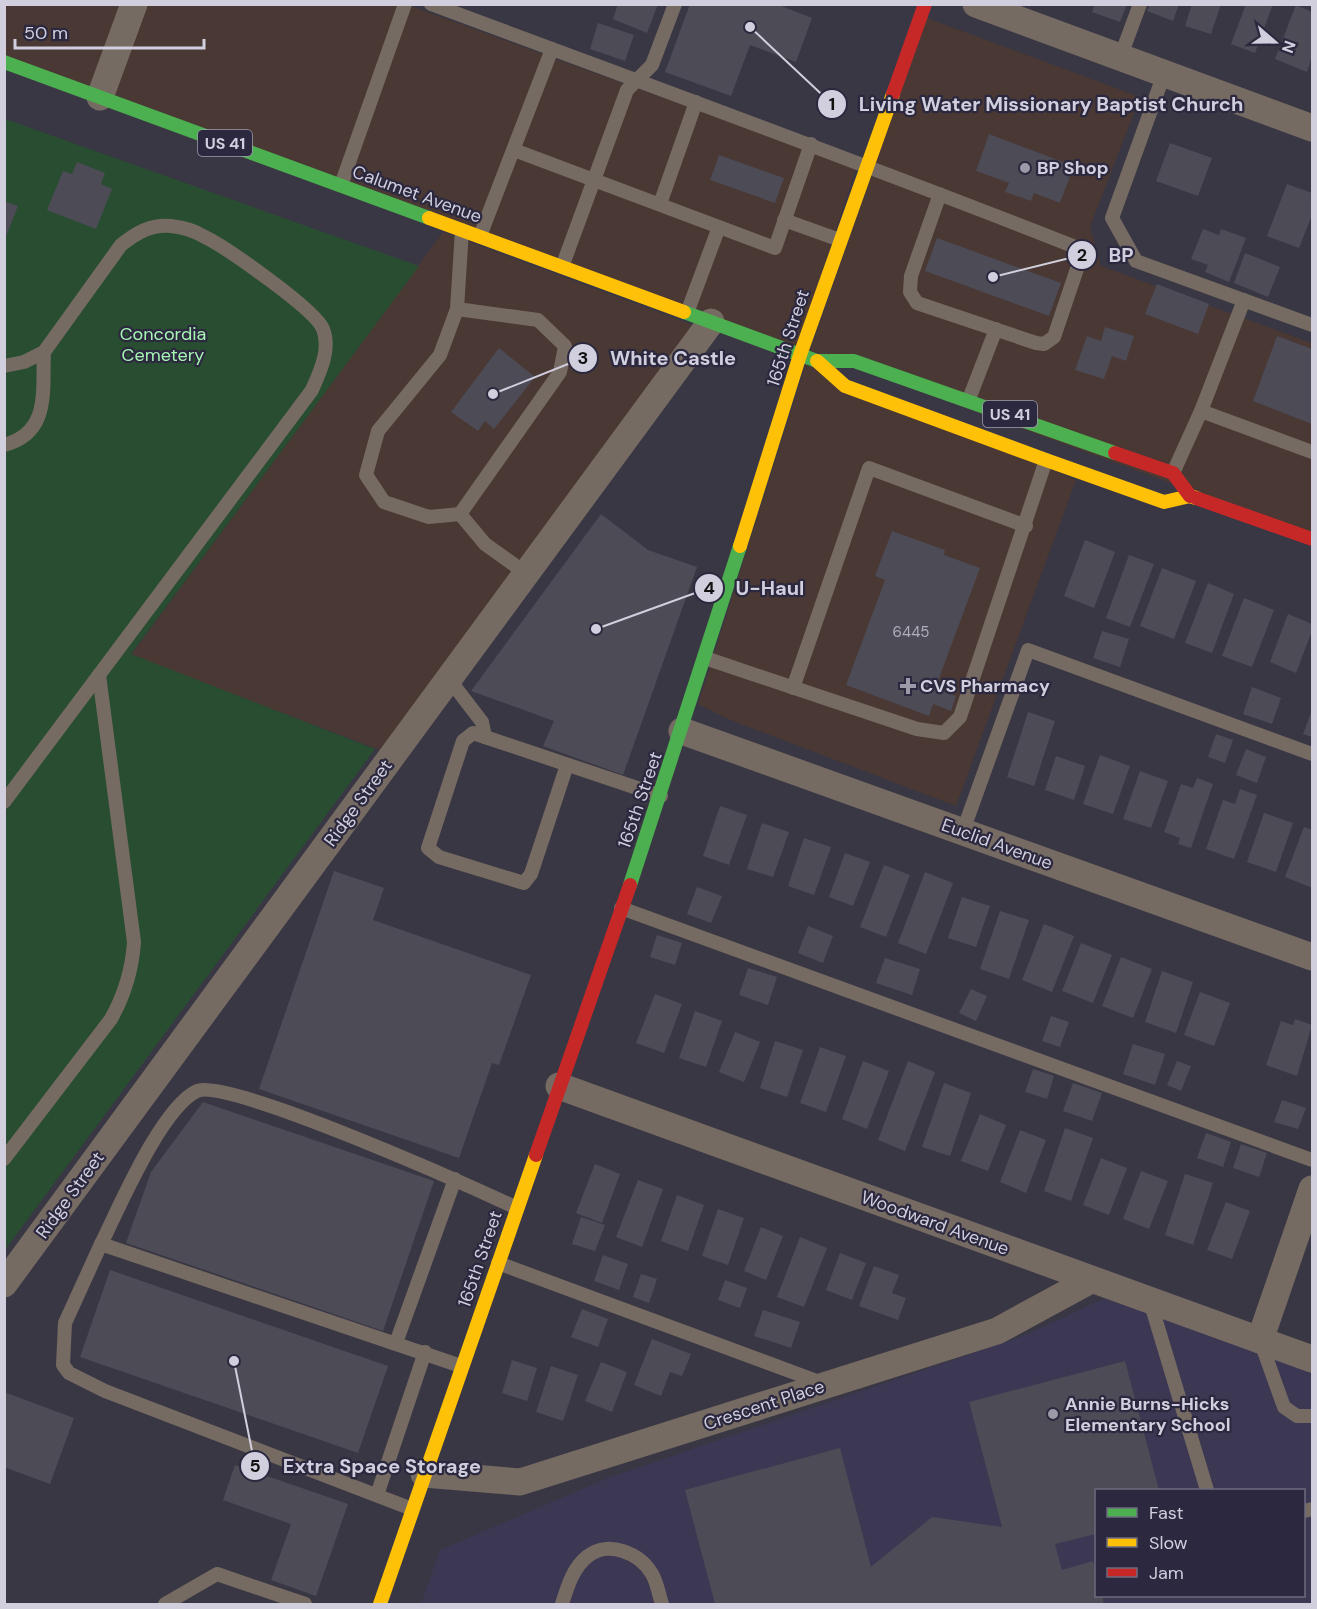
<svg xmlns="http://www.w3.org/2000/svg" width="1317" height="1609" font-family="'DM Sans',sans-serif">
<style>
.commercial{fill:#493834}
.built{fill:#3c3854;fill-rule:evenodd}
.green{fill:#294d31}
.building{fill:#4d4b56}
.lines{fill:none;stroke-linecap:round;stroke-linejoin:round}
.lane{stroke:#766b62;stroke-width:14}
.street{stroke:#766b62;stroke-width:27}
.fast{stroke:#4caf50;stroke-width:14}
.slow{stroke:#ffc107;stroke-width:14}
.jam{stroke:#c62828;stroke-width:14}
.poi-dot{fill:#9c9aa8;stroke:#2b283f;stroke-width:2}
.labels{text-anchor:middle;stroke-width:4.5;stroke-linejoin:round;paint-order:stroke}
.number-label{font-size:15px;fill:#b0aebc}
.shield{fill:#2b283f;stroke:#9f9dae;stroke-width:1.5}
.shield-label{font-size:16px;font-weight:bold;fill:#d1cfde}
.poi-label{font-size:18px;font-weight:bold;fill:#d1cfde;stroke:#2b283f;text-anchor:start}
.street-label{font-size:18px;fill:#d1cfde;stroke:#2b283f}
.park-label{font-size:18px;fill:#a6f5b2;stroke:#2b283f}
.leader{fill:none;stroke:#d1cfde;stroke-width:2}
.callout-dot{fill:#d1cfde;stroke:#2b283f;stroke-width:2}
.mark-label{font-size:18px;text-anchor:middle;font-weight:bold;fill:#111}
.callout-label{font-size:20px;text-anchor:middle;font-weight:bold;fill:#d1cfde;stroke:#2b283f;stroke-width:4.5;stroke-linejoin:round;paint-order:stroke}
</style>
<rect width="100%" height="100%" fill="#393744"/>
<!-- commercial -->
<g class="commercial">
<polygon points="4,5 408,5 856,168 798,347 5,58"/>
<polygon points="927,18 1140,97 1090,227 1101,266 1312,343 1312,535 810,351"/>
<polygon points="443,232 698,327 385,752 131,655"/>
<polygon points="806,364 1076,480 956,806 728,719 698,704"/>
</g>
<!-- built -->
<path class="built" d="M1138 1283 1312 1351V1604H421L440 1550 608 1478 1023 1336ZM1096 1490H1304V1596H1096Z"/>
<!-- green -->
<polygon class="green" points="5,119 419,266 131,654 375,749 5,1250"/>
<!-- building -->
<g class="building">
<polygon points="618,4 658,4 647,33 613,19"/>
<polygon points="690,4 776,4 812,18 796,62 750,45 731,96 665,72"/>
<polygon points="1095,4 1127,4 1120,22 1092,12"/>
<polygon points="1150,4 1179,4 1173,21 1147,11"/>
<polygon points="1192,4 1221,4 1211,34 1185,26"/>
<polygon points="1246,4 1273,4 1255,53 1231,44"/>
<polygon points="1296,5 1312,12 1312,56 1307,72 1275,59"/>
<polygon points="598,23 634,35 625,61 590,49"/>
<polygon points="989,134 1074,166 1060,203 1034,193 1031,201 1005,192 1009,183 976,171"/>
<polygon points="1170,143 1212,158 1198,196 1156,181"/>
<polygon points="719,155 784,178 775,203 710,180"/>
<polygon points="77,162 105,173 101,184 112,189 96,229 47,210 63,171 72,174"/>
<polygon points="1287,184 1312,193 1312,215 1299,248 1267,236"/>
<polygon points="4,201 18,206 5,239 4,239"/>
<polygon points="1203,229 1219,235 1221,229 1246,238 1229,282 1205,272 1208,265 1191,259"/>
<polygon points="937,238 1061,283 1049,316 925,271"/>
<polygon points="1245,253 1280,267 1268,297 1234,283"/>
<polygon points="1157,284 1209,304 1198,334 1145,314"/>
<polygon points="1105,327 1134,336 1126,361 1112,356 1104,379 1075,370 1087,336 1101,341"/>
<polygon points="1277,336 1312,349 1312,424 1253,401"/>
<polygon points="499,348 535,377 494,429 485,421 478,431 451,412"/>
<polygon points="601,514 648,550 697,567 623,775 543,746 554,721 471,691"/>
<polygon points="892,531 945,550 944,555 980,568 935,689 956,696 951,711 933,704 929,716 846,685 885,580 875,576"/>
<polygon points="1085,540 1115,552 1094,608 1064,596"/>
<polygon points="1129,555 1154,564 1130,627 1106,618"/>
<polygon points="1162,568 1196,581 1174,639 1140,626"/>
<polygon points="1208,583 1234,594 1212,653 1185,643"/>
<polygon points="1244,598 1274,610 1252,667 1222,656"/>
<polygon points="1288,614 1312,624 1312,631 1296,673 1270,662"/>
<polygon points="1102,631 1129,639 1120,667 1093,658"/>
<polygon points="1252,687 1281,698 1272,724 1243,714"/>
<polygon points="1312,710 1312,737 1303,734"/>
<polygon points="1028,712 1055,721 1034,786 1007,777"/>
<polygon points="1216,734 1233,740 1225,763 1208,757"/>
<polygon points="1246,749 1266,757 1257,783 1236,775"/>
<polygon points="1100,755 1130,766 1113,814 1083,804"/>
<polygon points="1056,756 1085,766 1074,800 1045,790"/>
<polygon points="1140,771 1168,781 1151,828 1123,819"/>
<polygon points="1197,778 1213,784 1191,848 1178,844 1180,838 1164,832 1181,784 1193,788"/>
<polygon points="1240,789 1257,795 1234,859 1206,849 1223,800 1235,804"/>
<polygon points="720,806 747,815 729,865 703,856"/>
<polygon points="1264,813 1293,823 1276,872 1247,862"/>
<polygon points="762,823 789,832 773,877 747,869"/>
<polygon points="1304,827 1312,830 1312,888 1285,877"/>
<polygon points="804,838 831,847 814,895 788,886"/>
<polygon points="845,853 870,862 853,906 829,897"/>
<polygon points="884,865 910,875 886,937 860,927"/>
<polygon points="334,871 384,888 373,920 531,975 499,1065 492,1063 459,1158 259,1089"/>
<polygon points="925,872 953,883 926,954 898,943"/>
<polygon points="697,887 722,896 711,923 687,914"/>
<polygon points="962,897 990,906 976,947 948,938"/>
<polygon points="1000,911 1029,920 1009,979 980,969"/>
<polygon points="1044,924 1074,936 1052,992 1022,980"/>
<polygon points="808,926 833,936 823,963 798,953"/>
<polygon points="657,935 682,943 675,965 650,957"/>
<polygon points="1081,943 1112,955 1093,1003 1062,991"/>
<polygon points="1121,957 1152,969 1133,1018 1102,1006"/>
<polygon points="885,958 920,969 912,995 876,983"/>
<polygon points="748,968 777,977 768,1005 739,995"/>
<polygon points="1162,971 1193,982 1176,1033 1145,1022"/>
<polygon points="971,989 987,996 976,1021 959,1013"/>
<polygon points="1200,992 1230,1003 1214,1046 1184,1035"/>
<polygon points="655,994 682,1004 664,1053 636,1043"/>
<polygon points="695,1011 722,1021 706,1067 679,1058"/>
<polygon points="1051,1016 1069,1022 1060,1047 1042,1041"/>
<polygon points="1295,1019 1312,1025 1297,1076 1266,1065 1281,1021 1293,1025"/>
<polygon points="735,1032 760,1042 744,1082 719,1072"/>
<polygon points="775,1041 803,1050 787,1097 760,1088"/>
<polygon points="1133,1044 1165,1054 1155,1085 1123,1074"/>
<polygon points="820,1047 846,1056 826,1112 800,1103"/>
<polygon points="863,1061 889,1071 867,1129 842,1119"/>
<polygon points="908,1061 935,1072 905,1151 878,1140"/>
<polygon points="1177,1061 1191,1066 1181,1091 1167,1085"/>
<polygon points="1033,1069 1054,1076 1047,1099 1025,1092"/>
<polygon points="944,1083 971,1093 950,1156 922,1147"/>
<polygon points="1073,1083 1102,1093 1092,1121 1063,1111"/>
<polygon points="1282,1100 1306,1108 1298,1129 1274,1122"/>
<polygon points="203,1102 434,1181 383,1331 126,1243 151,1172"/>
<polygon points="980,1114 1006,1125 988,1171 961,1161"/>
<polygon points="1065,1128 1093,1138 1071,1201 1044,1191"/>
<polygon points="1020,1130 1046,1140 1026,1193 1000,1182"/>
<polygon points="1206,1133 1231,1142 1223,1167 1197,1158"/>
<polygon points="1241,1144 1267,1153 1259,1177 1233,1168"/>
<polygon points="1101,1158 1127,1168 1109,1215 1083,1205"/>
<polygon points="595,1164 620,1174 602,1223 576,1213"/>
<polygon points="1141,1171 1168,1181 1149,1229 1123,1219"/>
<polygon points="1185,1174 1213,1183 1193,1245 1165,1235"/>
<polygon points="638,1180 663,1189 642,1247 616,1237"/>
<polygon points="677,1195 704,1205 688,1251 661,1241"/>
<polygon points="1226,1202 1250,1211 1232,1259 1207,1250"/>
<polygon points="718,1209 744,1218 728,1265 702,1256"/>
<polygon points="581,1217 605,1225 595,1251 572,1244"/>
<polygon points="761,1227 783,1236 766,1280 744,1271"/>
<polygon points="800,1237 827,1248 804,1307 777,1297"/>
<polygon points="840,1253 866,1263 852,1300 826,1290"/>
<polygon points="603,1255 628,1264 619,1290 594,1281"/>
<polygon points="874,1266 899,1275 892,1293 906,1298 898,1320 859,1306"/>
<polygon points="110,1270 388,1366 358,1453 80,1357"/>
<polygon points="641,1274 657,1279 649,1303 633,1297"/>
<polygon points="725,1280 747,1288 740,1308 718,1300"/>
<polygon points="582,1309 608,1319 598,1347 571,1337"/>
<polygon points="763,1310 800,1322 791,1348 754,1336"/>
<polygon points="652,1339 691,1354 682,1376 670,1372 661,1396 634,1385"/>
<polygon points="512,1360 537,1368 527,1401 502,1393"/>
<polygon points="1125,1361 1159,1490 1096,1490 1096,1534 1055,1544 1062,1570 1093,1561 1096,1575 1096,1596 1102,1596 1104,1604 715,1604 685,1490 840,1448 871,1567 932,1517 1002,1527 969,1402"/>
<polygon points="601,1362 627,1372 612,1412 585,1401"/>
<polygon points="551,1366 578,1375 563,1421 536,1412"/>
<polygon points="4,1392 74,1418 50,1484 4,1467"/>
<polygon points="235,1465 348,1504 316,1596 271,1580 291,1524 223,1500"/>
</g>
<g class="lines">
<!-- lane -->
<g class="lane">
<path d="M431 4C646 84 860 162 1073 246L1077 253 1079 263 1054 337 1044 344 1036 343 917 303 910 292 911 276 940 194"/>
<polyline points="1120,58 1140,4"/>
<polyline points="1164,74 1112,218 1136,261 1312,325"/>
<polyline points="514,150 775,248 811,144"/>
<polyline points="341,185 405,4"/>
<polyline points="660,204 696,102"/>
<polyline points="784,220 840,240"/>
<polyline points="480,236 552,49"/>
<polyline points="562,267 627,90 652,65 675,4"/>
<polyline points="457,309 538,320 565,346 560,372 460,514 429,517 384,502 366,475 378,431 440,355 457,309 462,230"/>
<polyline points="687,313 719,227"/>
<path d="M4 366 24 362 44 352 121 245C136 233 151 224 171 226 182 227 195 231 205 237 227 248 316 310 323 329 331 349 320 372 312 390L4 802"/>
<polyline points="969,399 996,329"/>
<polyline points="1201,411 1312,452"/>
<path d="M4 445C51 433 42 390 44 352"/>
<polyline points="1173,473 1201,411 1244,300"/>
<polyline points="460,514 485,544 527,574"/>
<polyline points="705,658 917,729 944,733 960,717 1046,460"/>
<polyline points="449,679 482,722 485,737"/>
<polyline points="793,688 869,468 1026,526"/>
<polyline points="567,765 531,874 524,883 439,857 428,848 463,741 473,733 485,737 661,796"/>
<polyline points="963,831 1028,650 1312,754"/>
<polyline points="621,908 1312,1160"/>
<path d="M4 1159 111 1019C125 994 132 971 134 942L99 675"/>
<path d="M101 1244C119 1208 161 1108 197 1091 228 1077 474 1188 517 1208"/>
<polyline points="498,1263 822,1383"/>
<polyline points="1150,1301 1207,1490"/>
<polyline points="1260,1340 1284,1407 1297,1416 1312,1416"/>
<polyline points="396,1343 455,1179"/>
<polyline points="377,1495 425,1352"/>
<polyline points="412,1509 105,1391 69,1373 63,1365 65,1323 101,1244 461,1366"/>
<polyline points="1304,1511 1312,1509"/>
<polyline points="165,1604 217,1574 305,1604"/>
<path d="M562 1604C567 1588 573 1567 588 1556 608 1540 640 1553 652 1574 657 1582 659 1595 662 1604"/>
</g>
<!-- street -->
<g class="street">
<polyline points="976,4 1312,128"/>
<polyline points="100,97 134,4"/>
<polyline points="682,731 1312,957"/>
<polyline points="559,1086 1312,1359"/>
<polyline points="4,1284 711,322"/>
<polyline points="1260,1340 1312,1189"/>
<polyline points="424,1474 520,1482 997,1331 1091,1280"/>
</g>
<!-- fast -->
<g class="fast">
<polyline points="4,62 429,218"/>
<polyline points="684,312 817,361 854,361 1115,453"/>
<polyline points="630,885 740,546"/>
</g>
<!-- slow -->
<g class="slow">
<polyline points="429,218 684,312"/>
<polyline points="817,361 845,386 1046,460 1164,502 1190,496 1196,498"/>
<polyline points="740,546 800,355 893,94"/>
<polyline points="380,1604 536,1155"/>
</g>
<!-- jam -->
<g class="jam">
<polyline points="893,94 925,4"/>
<polyline points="1115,453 1173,473 1190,496"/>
<polyline points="1196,498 1312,539"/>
<polyline points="536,1155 630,885"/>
</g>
</g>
<!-- markers -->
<g class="poi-dot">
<circle cx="1025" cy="168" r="6"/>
<path d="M905 677h6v6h6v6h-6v6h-6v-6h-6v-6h6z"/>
<circle cx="1053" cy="1414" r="6"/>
</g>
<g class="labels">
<!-- number labels -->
<g class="number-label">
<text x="911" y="637">6445</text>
</g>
<!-- shield labels -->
<g class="shield">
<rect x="198" y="130" width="54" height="26" rx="4.5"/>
<rect x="983" y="401" width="54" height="26" rx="4.5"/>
</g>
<g class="shield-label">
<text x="225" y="149">US 41</text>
<text x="1010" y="420">US 41</text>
</g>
<!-- poi labels -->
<g class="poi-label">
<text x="1037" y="174">BP Shop</text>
<text x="920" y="692">CVS Pharmacy</text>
<text x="1065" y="1410">Annie Burns-Hicks<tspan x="1065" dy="21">Elementary School</tspan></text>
</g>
<!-- street labels -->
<g class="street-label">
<text transform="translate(417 194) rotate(20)" y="6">Calumet Avenue</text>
<text transform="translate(788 338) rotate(-72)" y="6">165th Street</text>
<text transform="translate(640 800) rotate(-71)" y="6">165th Street</text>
<text transform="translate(358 803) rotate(-54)" y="6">Ridge Street</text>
<text transform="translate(997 844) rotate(20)" y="6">Euclid Avenue</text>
<text transform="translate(70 1195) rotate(-54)" y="6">Ridge Street</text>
<text transform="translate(935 1223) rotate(20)" y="6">Woodward Avenue</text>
<text transform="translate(480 1259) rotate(-71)" y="6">165th Street</text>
<text transform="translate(764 1405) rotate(-18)" y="6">Crescent Place</text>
</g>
<!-- park labels -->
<g class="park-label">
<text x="163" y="340">Concordia<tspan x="163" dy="21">Cemetery</tspan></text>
</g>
</g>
<!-- callouts -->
<path class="leader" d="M750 27L832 104M993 277L1082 255M493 394L583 358M596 629L709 588M234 1361L255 1466"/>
<g class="callout-dot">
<circle cx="750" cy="27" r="6"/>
<circle cx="993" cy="277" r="6"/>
<circle cx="493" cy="394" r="6"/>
<circle cx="596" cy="629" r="6"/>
<circle cx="234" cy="1361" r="6"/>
<circle cx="832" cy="104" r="15"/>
<circle cx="1082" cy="255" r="15"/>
<circle cx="583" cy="358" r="15"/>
<circle cx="709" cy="588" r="15"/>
<circle cx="255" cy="1466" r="15"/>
</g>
<g class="mark-label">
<text x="832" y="110">1</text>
<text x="1082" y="261">2</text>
<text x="583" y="364">3</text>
<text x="709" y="594">4</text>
<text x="255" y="1472">5</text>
</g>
<g class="callout-label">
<text x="1051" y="111">Living Water Missionary Baptist Church</text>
<text x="1121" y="262">BP</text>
<text x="673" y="365">White Castle</text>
<text x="770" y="595">U-Haul</text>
<text x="382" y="1473">Extra Space Storage</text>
</g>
<!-- border -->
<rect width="1317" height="1609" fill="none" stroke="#d1cfde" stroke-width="12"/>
<!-- legend -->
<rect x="1095" y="1489" width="210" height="108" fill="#2b283f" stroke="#6d6b7f" stroke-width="1.5"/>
<rect x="1107" y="1508" width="30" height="9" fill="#4caf50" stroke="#6d6b7f" stroke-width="1.5"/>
<text x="1149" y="1519" font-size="18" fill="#d1cfde">Fast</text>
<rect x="1107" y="1538" width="30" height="9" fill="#ffc107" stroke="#6d6b7f" stroke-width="1.5"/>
<text x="1149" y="1549" font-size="18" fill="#d1cfde">Slow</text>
<rect x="1107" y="1568" width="30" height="9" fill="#c62828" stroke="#6d6b7f" stroke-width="1.5"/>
<text x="1149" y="1579" font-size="18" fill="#d1cfde">Jam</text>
<!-- north arrow -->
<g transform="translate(1275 42) rotate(110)" stroke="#2b283f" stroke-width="4.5" paint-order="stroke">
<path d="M0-4.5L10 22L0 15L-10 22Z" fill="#d1cfde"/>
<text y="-9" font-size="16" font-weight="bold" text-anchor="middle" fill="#d1cfde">N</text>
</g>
<!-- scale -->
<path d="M15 39v9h189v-9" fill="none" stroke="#d1cfde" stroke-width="3"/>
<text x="24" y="39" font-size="18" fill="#d1cfde" stroke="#2b283f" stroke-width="4.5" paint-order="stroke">50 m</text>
</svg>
